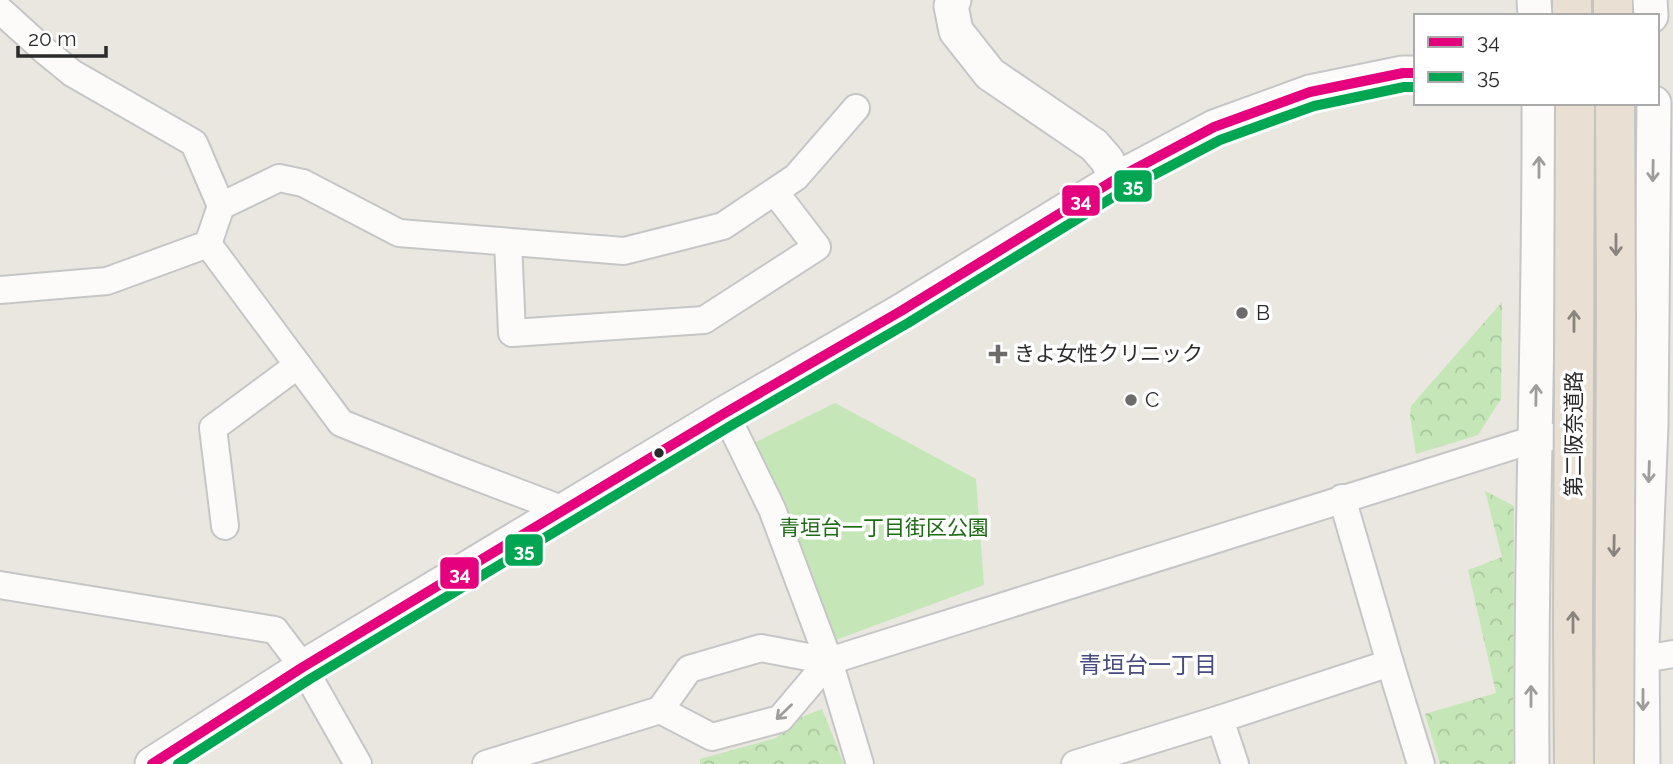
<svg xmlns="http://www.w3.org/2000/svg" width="1673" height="764" font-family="Raleway,'Noto Sans JP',sans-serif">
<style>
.grass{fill:#c5e7b7}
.forest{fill:url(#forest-crowns)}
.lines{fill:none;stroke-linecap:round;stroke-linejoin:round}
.minor-casing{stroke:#c6c6c6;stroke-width:30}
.tertiary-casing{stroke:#c6c6c6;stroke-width:37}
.motorway-casing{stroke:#c4c4c1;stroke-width:42}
.minor{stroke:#fcfbfa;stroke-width:26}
.tertiary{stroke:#fcfbfa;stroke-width:33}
.motorway{stroke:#e9dfd3;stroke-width:38}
.motorway-bridge-casing{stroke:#c4c4c1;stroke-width:42;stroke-linecap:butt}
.motorway-bridge{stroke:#e9dfd3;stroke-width:38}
.bus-1-casing{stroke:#fff;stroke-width:16}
.bus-2-casing{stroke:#fff;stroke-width:16}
.bus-1{stroke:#e5007d;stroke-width:10}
.bus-2{stroke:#00a651;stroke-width:10}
.oneway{stroke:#9e9d9c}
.oneway2{stroke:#8a847e}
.poi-dot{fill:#6d6c6a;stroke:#fff;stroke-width:2.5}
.bus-dot{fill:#2a2a2a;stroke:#fff;stroke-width:2.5}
.labels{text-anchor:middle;stroke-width:7;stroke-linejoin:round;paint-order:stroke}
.poi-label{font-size:21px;fill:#2a2a2a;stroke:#fff;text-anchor:start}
.street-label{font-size:21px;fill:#2a2a2a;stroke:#fff}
.park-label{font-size:21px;fill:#1e6c16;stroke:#fff}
.neighbourhood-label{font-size:23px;fill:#484c7e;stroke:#fff}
.line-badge{stroke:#fff;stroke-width:2.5}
.badge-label{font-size:19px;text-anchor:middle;font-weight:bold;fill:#fff}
</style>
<defs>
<pattern id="forest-crowns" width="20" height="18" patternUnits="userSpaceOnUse" patternTransform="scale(1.75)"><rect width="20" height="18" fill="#c5e7b7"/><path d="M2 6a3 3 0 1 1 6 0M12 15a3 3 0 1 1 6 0" fill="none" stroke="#a9c69e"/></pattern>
</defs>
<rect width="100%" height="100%" fill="#e9e7e0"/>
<!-- grass -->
<polygon class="grass" points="835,403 976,479 984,585 833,641 756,442"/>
<!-- forest -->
<g class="forest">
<polygon points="1502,302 1501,399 1478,435 1416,454 1410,416 1411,406"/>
<polygon points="1485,491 1514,506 1513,764 1440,764 1425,714 1496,693 1468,570 1502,557"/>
<polygon points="822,709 844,764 700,764 700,759 776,738 802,717"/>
</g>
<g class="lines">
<defs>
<g id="minor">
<polyline points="0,10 44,50 72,73 194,143 221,206 208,244 107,281 0,290"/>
<polyline points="221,206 279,178 303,183 399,233 624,251 723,226 796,177 856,108"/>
<polyline points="508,242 512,333 704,320 817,247 775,192"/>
<polyline points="208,244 341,423 456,469 564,510"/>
<polyline points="725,413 772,509 829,661 860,764"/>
<polyline points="1342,498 1390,663 1421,764"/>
<polyline points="225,526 213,428 298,365"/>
<polyline points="0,585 275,630 303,667 358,764"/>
<polyline points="1643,659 1673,654"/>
<polyline points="829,661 780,719 712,737 660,710 689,669 761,648 829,661 1535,439 1553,437"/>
<polyline points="1220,719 1235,764"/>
<polyline points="486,764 660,710"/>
<polyline points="1075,764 1220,719 1390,663"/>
</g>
<g id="tertiary">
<polyline points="954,0 951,6 956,31 990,74 1094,145 1107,160 1116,179"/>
<polyline points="1534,0 1535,16"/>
<polyline points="1650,0 1651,16"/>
<polyline points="152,764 303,667 725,413 901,311 1116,179 1214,127 1310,92 1403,73 1416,73"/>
<path d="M1532 764C1530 544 1540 324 1539 103"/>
<polyline points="1643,764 1642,648 1651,425 1654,103"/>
</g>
<g id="motorway">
<polyline points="1572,0 1572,16"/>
<polyline points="1613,0 1613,16"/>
</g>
</defs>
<!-- minor casing -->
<use href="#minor" class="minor-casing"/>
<!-- tertiary casing -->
<use href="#tertiary" class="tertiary-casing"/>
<!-- motorway casing -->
<use href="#motorway" class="motorway-casing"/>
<!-- minor -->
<use href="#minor" class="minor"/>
<!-- tertiary -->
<use href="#tertiary" class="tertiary"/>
<!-- motorway -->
<use href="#motorway" class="motorway"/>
<defs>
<g id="motorway-bridge">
<polyline points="1574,764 1573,625 1575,103"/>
<polyline points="1614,764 1616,315 1615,103"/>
</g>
</defs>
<!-- motorway-bridge casing -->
<use href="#motorway-bridge" class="motorway-bridge-casing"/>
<!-- motorway-bridge -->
<use href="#motorway-bridge" class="motorway-bridge"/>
<defs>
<polyline id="bus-1" points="152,764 303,667 725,413 901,311 1116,179 1214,127 1310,92 1403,73 1416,73"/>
<polyline id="bus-2" points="178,764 310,679 732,425 908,323 1123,191 1220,140 1314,106 1404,87 1416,87"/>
</defs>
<!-- bus-1 casing -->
<use href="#bus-1" class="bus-1-casing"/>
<!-- bus-2 casing -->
<use href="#bus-2" class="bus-2-casing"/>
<!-- bus-1 -->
<use href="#bus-1" class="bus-1"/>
<!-- bus-2 -->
<use href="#bus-2" class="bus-2"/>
</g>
<!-- one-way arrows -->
<defs><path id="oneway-shaft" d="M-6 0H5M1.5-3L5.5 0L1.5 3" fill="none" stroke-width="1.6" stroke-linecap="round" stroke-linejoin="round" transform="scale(1.75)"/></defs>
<g class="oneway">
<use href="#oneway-shaft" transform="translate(1539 167) rotate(-90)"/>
<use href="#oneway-shaft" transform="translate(1653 171) rotate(91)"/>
<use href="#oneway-shaft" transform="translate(1536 395) rotate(-89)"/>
<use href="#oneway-shaft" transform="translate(1649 472) rotate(92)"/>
<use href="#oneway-shaft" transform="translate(1531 696) rotate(-90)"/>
<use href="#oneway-shaft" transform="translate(1643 700) rotate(90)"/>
<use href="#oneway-shaft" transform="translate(784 712) rotate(136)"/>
</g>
<g class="oneway2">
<use href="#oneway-shaft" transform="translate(1616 245) rotate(90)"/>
<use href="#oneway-shaft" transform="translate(1574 321) rotate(-90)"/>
<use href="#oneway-shaft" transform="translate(1614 546) rotate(91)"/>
<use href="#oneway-shaft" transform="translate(1573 622) rotate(-90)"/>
</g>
<!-- markers -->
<g class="poi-dot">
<circle cx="1242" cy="313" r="7"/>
<path d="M994.5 343.5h7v7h7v7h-7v7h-7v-7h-7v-7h7z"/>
<circle cx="1131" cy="400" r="7"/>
</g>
<circle class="bus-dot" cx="659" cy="453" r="6"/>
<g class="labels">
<!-- poi labels -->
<g class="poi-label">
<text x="1256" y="320">B</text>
<text x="1014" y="361">きよ女性クリニック</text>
<text x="1145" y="407">C</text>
</g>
<!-- street labels -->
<g class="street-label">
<text transform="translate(1574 434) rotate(-90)" y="7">第二阪奈道路</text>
</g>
<!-- park labels -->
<g class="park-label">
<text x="884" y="535">青垣台一丁目街区公園</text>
</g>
<!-- neighbourhood labels -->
<g class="neighbourhood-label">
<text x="1148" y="673">青垣台一丁目</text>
</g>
</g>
<g class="line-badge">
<rect x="1113" y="169" width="40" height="34" rx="7" fill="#00a651"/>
<rect x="1061" y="184" width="40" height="33" rx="7" fill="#e5007d"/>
<rect x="504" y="533" width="40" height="34" rx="7" fill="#00a651"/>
<rect x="439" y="556" width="41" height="34" rx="7" fill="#e5007d"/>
</g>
<g class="badge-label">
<text x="1133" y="192">35</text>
<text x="1081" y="207">34</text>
<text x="524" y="557">35</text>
<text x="460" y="580">34</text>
</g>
<!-- legend -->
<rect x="1414" y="14" width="245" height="91" fill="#ffffff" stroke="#aaaaaa" stroke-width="2"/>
<rect x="1428" y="37" width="35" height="10" fill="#e5007d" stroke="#aaaaaa" stroke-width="2"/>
<text x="1477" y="49" font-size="21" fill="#2a2a2a">34</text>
<rect x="1428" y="72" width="35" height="10" fill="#00a651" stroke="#aaaaaa" stroke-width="2"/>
<text x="1477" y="84" font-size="21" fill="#2a2a2a">35</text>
<!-- scale -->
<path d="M18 46v10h88v-10" fill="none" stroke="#2a2a2a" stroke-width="3.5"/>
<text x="28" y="46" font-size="21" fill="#2a2a2a" stroke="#ffffff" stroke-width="5" paint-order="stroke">20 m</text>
</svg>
